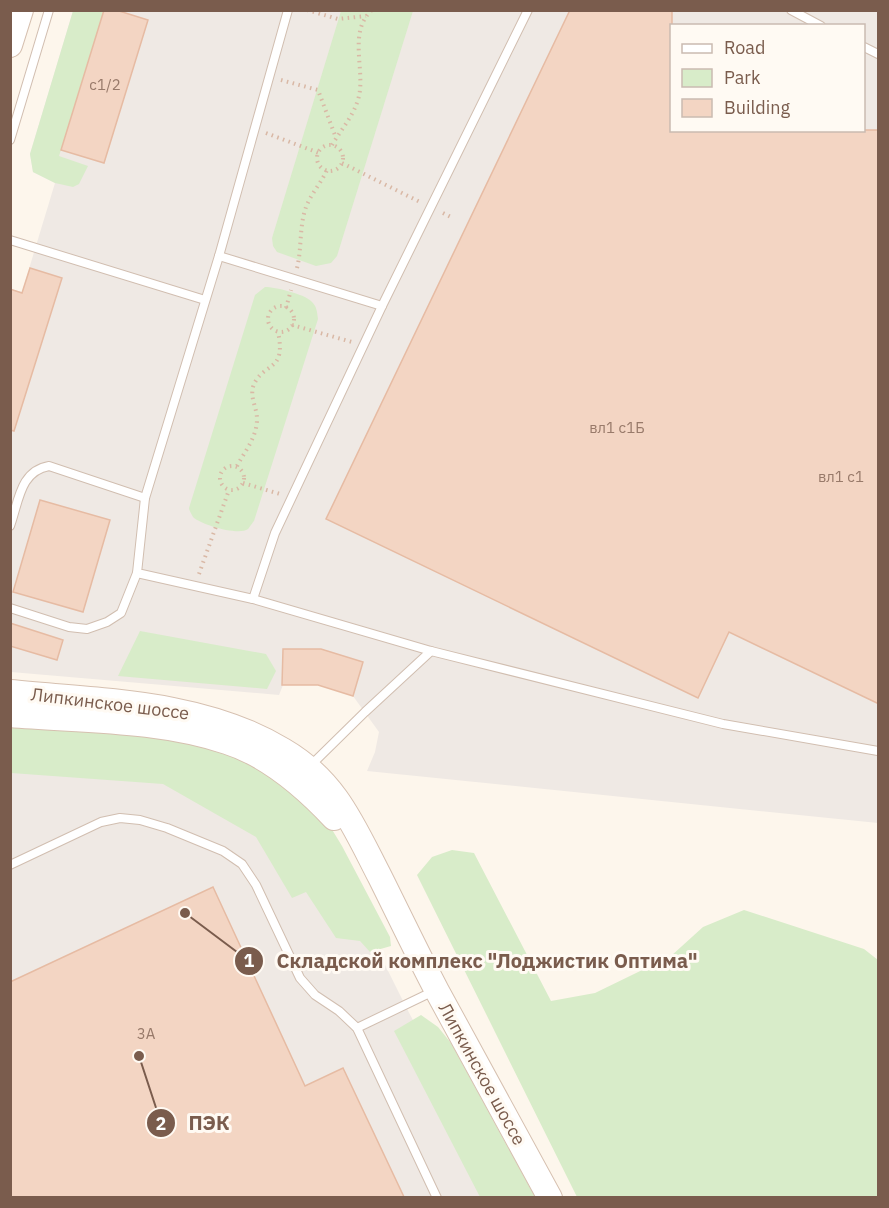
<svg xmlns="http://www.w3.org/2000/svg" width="889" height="1208" font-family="'IBM Plex Sans',sans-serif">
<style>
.industrial{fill:#efe9e4;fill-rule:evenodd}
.green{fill:#d8ecc9}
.building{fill:#f3d5c3;stroke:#e6bba3;stroke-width:1.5}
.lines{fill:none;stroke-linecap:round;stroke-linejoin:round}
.lane-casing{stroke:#d1beb0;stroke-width:10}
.secondary-casing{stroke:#d6c0b0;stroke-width:26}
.path{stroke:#d9b8a5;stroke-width:4;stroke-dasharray:1.5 4.5;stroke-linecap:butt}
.lane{stroke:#fff;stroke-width:8}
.secondary{stroke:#fff;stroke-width:24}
.labels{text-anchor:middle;stroke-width:6;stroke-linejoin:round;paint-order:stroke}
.number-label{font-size:15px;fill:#987a6a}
.street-label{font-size:18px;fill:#7a5c4d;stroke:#fffaf3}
.leader{fill:none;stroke:#7a5c4d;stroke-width:2}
.callout-dot{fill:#7a5c4d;stroke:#fffaf3;stroke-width:2}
.mark-label{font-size:18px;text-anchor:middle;font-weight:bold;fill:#fff}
.callout-label{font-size:20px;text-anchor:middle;font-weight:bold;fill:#7a5c4d;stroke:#fffaf3;stroke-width:6;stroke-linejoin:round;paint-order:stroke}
</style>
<rect width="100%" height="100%" fill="#fdf6ec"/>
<!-- industrial -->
<g class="industrial">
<path d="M73 11H878V823L367 771 375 752 379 732 353 696 318 685H283L279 695 11 672 10 289 22 292 55 183 33 172 30 154ZM672 26H864V130H672Z"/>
<polygon points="10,730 314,822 405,1005 506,1197 11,1197"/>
</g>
<!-- green -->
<g class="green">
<polygon points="73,11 106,11 59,156 88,166 79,184 73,187 55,183 33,172 30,154"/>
<polygon points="341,11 413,11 337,256 331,263 316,266 277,252 273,246 272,238"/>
<path d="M265 287C275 287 304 294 311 301 317 306 317 312 318 319L254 521C253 522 249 528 248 529 239 536 201 525 193 517 192 515 189 510 189 508L255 295Z"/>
<polygon points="140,631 266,654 276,671 267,689 118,676"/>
<polygon points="10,724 179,738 228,751 274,778 328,823 342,846 390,937 391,946 370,952 360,941 336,938 306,892 292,898 256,837 163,784 11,773"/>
<polygon points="452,850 474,853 551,1001 595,993 671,956 703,927 744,910 864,949 878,960 878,1197 577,1197 417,875 432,857"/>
<polygon points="421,1015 438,1027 451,1043 535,1197 480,1197 394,1031"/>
</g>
<!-- building -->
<g class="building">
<polygon points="104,10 116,10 148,20 104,163 61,150"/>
<polygon points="570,10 672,10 672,130 879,130 879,704 729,632 698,698 326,519"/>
<polygon points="30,268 62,278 14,431 10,430 10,289 22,293"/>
<polygon points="40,500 110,520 83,612 13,592"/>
<polygon points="10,623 63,640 57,660 10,646"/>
<polygon points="283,649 321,649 363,662 353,696 318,685 282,685"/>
<polygon points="213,887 305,1086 343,1068 404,1197 10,1197 10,982"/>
</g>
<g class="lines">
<defs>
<g id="lane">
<polyline points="528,10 382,306 275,533 253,599 431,651 723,724 878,751"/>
<polyline points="791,10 821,26"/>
<polyline points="864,47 878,54"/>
<polyline points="10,140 49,10"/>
<polyline points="10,240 205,300"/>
<polyline points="219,256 382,306"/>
<path d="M10 526C19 501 20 471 49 466L145 498"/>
<polyline points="253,599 137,573 145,498 219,256 288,10"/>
<polyline points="10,608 69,627 87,629 107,622 121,613 137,573"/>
<polyline points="310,766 365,712 431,651"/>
<polyline points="10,865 101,822 120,818 140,820 167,828 223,851 242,864 256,885 300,978 315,995 339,1011 357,1028 437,1198"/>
<polyline points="357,1028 436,990"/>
</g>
<g id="secondary">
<polyline points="10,45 21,10"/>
<path d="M10 692C102 701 202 701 283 750 336 781 353 825 380 877 399 915 417 953 437 991 474 1060 512 1129 550 1198"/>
<path d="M10 715C82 721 158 719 227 742 268 755 305 787 334 818"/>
</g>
</defs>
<!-- lane casing -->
<use href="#lane" class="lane-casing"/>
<!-- secondary casing -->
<use href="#secondary" class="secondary-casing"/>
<!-- path -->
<g class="path">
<polyline points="307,10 338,19 366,16"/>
<polyline points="281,80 318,90 336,138"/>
<polyline points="266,133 319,153"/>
<path d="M332 145C342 128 354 116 359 96 365 69 348 31 372 10"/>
<circle cx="330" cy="158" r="13"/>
<polyline points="342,163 420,202"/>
<polyline points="443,213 453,218"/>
<path d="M297 268C302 248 299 227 306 207 311 194 321 183 327 170"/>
<circle cx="281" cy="319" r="13"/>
<polyline points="286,308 291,290"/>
<polyline points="292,325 352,342"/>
<circle cx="232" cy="478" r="12"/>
<path d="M237 466C245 451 257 437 257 419 257 408 250 398 253 387 262 361 287 374 278 332"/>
<polyline points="243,483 280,494"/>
<polyline points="199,574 229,490"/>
</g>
<!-- lane -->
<use href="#lane" class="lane"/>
<!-- secondary -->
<use href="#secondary" class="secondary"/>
</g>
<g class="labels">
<!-- number labels -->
<g class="number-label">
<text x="105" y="90">с1/2</text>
<text x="617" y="433">вл1 с1Б</text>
<text x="841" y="482">вл1 с1</text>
<text x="146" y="1039">3А</text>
</g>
<!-- street labels -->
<g class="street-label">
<text transform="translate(110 704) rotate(7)" y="6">Липкинское шоссе</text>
<text transform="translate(482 1074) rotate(61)" y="6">Липкинское шоссе</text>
</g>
</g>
<!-- callouts -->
<path class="leader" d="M185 913L249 961M139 1056L161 1123"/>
<g class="callout-dot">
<circle cx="185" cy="913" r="6"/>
<circle cx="139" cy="1056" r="6"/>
<circle cx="249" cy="961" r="15"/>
<circle cx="161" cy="1123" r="15"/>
</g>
<g class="mark-label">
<text x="249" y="967">1</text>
<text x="161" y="1130">2</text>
</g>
<g class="callout-label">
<text x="487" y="968">Складской комплекс "Лоджистик Оптима"</text>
<text x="209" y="1130">ПЭК</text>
</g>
<!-- border -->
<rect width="889" height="1208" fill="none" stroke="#7a5c4d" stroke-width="24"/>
<!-- legend -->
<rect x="670" y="24" width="195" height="108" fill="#fffaf3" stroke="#cabbb1" stroke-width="1.5"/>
<rect x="682" y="44" width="30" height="9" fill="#ffffff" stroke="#cabbb1" stroke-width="1.5"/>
<text x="724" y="54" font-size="18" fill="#7a5c4d">Road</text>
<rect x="682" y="69" width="30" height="18" fill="#d8ecc9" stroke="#cabbb1" stroke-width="1.5"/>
<text x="724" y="84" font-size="18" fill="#7a5c4d">Park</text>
<rect x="682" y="99" width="30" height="18" fill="#f3d5c3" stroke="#cabbb1" stroke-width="1.5"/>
<text x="724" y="114" font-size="18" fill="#7a5c4d">Building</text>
</svg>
